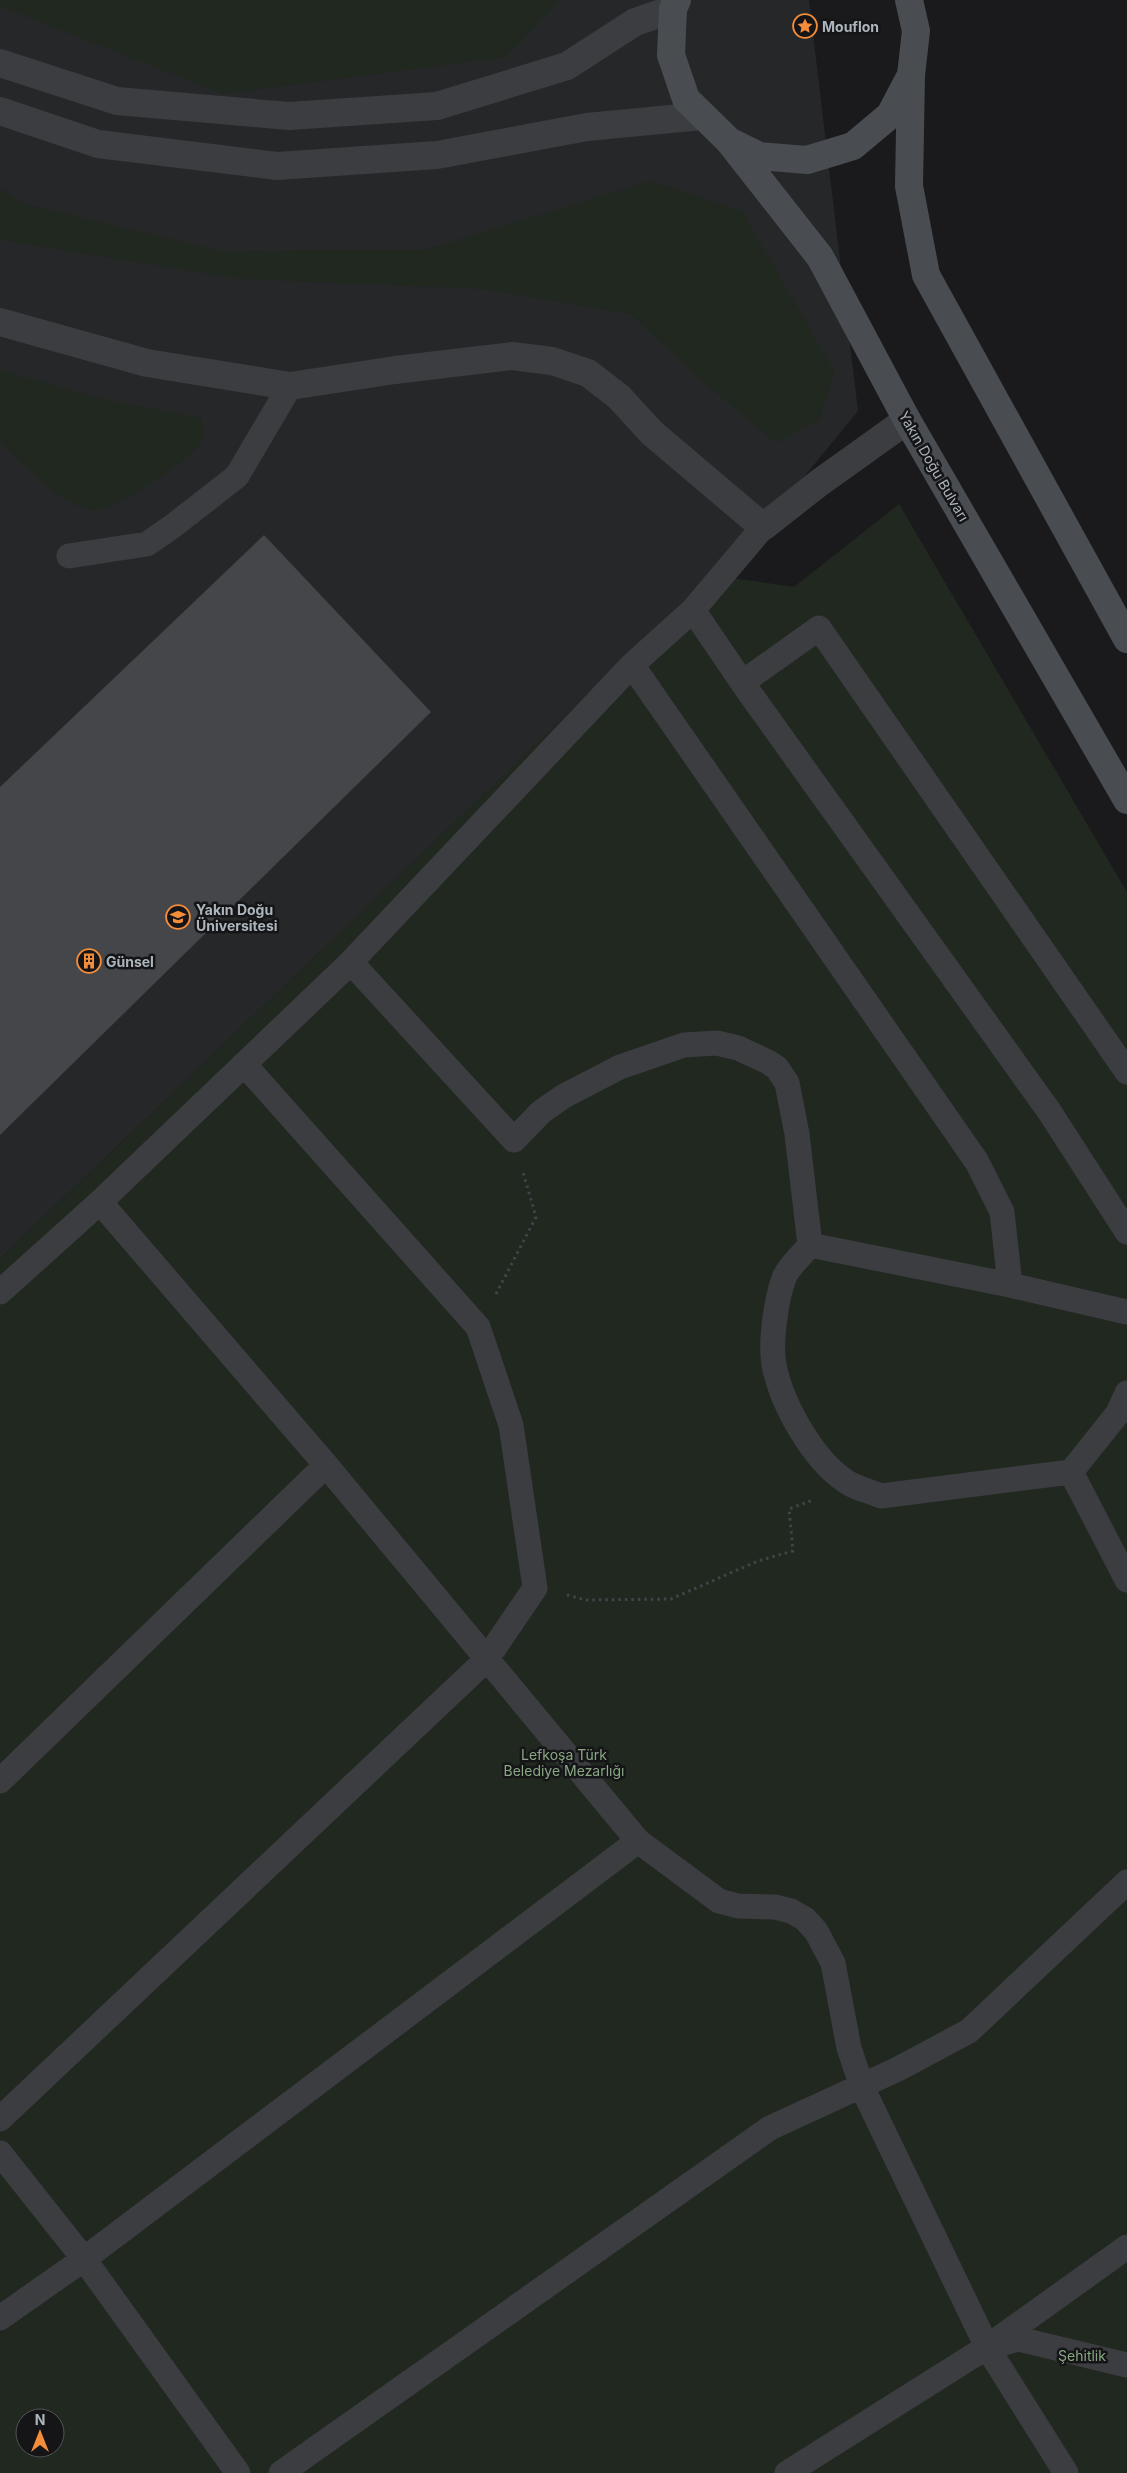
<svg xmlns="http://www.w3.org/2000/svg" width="1127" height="2473" font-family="Inter,sans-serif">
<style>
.built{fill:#262729}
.green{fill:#202820;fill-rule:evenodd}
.building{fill:#444649}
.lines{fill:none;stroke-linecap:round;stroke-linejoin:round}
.path{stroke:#414548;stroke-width:3;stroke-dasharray:2.5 4;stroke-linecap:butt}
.lane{stroke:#3b3d41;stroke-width:25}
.street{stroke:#3b3d41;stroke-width:28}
.secondary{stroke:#494d51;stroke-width:28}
.labels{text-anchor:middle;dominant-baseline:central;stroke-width:5;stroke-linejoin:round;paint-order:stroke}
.poi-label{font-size:14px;font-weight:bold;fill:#acb5bc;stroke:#151517;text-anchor:start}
.street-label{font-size:14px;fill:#acb5bc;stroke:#151517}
.park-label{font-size:14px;fill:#89a783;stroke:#151517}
</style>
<rect width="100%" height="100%" fill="#1a1a1c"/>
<path class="built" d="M0,0H809L858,411L763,527L0,1259Z"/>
<path class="green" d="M0,0H561L505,57L223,94L0,6Z
M651,181L742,211L835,372L819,420L776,443L700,379L631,314L482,289L241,279L7,241L0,238V188L25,204L221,251L425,250Z
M0,370L103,399L200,418C203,425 205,433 202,440C195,459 115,509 95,510C67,511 19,460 0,442Z
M899,504L1127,892V2473H0V1259L712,575L794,587ZM25,2418H55V2448H25Z"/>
<path class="building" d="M264,535L431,712L0,1135V787Z"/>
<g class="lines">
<path class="path" d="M496,1294L536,1217L523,1172
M567,1595L586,1600L671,1599L758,1561L793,1551L789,1509L813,1500"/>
<path class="lane" d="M69,556L147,544L173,526L237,476L290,386
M693,610L746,688L1049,1111L1127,1232
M632,665L977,1162L1002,1212L1010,1285
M743,682L819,628L1127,1072
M348,965L357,969L514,1140L541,1112L564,1096L620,1067L684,1045L717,1043L738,1048L768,1062L777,1068L787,1083L797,1134L810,1245L1010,1285L1127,1312
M100,1202L326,1465L638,1841L719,1901L738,1906L775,1907L791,1911L805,1919L816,1931L833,1963L849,2048L862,2087L987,2347L1066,2473
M810,1245C802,1255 788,1267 784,1278C776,1300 770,1343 774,1365C782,1405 815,1465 852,1485C861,1489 871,1492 881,1496L1071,1472
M0,1292L100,1202L348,965L632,665L693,610L763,527
M1127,1393L1118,1413L1071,1472L1127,1580
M0,1781L326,1465
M0,2119L486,1660L535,1588L511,1425L478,1327L244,1064
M0,2153L84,2259L238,2473
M0,2318L84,2259L638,1841
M993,2346L1018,2339L1127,2365
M281,2473L770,2128L898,2069L969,2031L1127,1882
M787,2473L987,2347L1127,2247"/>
<path class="street" d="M0,63L117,101L289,116L437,106L567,66L635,22L673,9
M0,111L98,144L277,166L437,155L587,127L702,116
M0,322L147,363L290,386L395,370L512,356L552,361L588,373L619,397L652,433L763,527L819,483L907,420"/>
<path class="secondary" d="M677,0L673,9L671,55L686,99L729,141L759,156L807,160L853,146L890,115L911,75L916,31L909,0
M911,75L909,186L926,275L1127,639
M729,141L820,257L907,420L1127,800"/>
</g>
<defs>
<g id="sight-ring" transform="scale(1.25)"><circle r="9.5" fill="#151517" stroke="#f48d3a" stroke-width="1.5"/><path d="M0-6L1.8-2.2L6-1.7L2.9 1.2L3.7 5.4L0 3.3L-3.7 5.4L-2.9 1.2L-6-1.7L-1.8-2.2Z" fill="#f48d3a"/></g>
<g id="university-ring" transform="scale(1.25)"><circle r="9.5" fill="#151517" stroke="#f48d3a" stroke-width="1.5"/><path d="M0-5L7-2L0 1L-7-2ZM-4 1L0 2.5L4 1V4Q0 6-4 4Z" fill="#f48d3a"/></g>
<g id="building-ring" transform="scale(1.25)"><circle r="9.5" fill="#151517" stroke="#f48d3a" stroke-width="1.5"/><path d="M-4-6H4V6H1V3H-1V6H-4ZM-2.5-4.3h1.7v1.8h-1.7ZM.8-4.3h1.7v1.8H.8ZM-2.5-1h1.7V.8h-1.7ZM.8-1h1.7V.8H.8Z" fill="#f48d3a"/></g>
</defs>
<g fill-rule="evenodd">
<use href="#sight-ring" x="805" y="26"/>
<use href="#university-ring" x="178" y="917"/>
<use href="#building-ring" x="89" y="961"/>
</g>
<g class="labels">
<g class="poi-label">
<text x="822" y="26">Mouflon</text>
<text x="196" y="909">Yakın Doğu<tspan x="196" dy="16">Üniversitesi</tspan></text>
<text x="106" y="961">Günsel</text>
</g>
<g class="street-label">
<text transform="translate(934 466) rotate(60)">Yakın Doğu Bulvarı</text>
</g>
<g class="park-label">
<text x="564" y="1754">Lefkoşa Türk<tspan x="564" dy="16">Belediye Mezarlığı</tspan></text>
<text x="1082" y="2355">Şehitlik</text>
</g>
</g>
<g transform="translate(40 2433)"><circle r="24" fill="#151517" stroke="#515559"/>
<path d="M0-4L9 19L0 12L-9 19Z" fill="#f48d3a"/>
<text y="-8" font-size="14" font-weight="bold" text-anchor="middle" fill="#acb5bc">N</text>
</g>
</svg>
